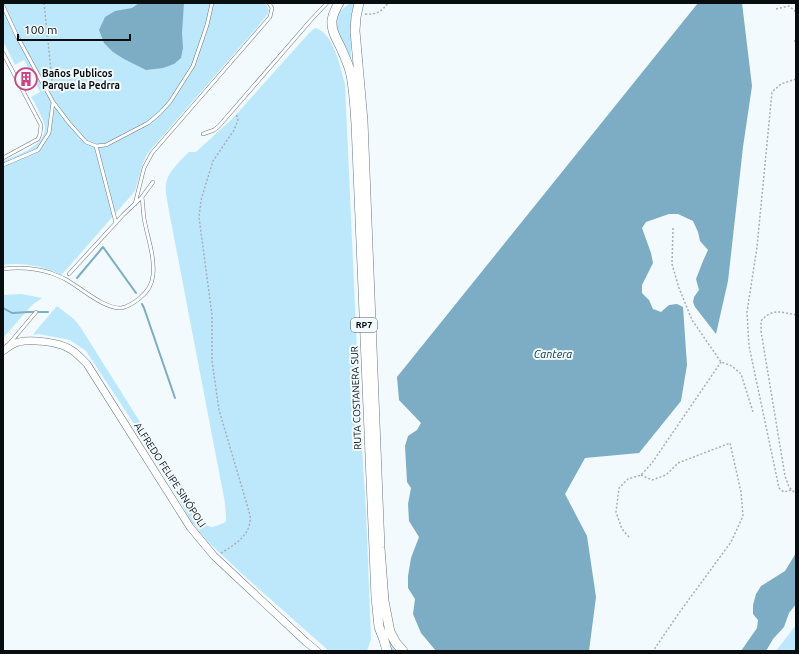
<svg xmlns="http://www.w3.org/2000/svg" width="799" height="654" font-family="Ubuntu,sans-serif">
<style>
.green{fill:#bde8fc}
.water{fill:#7cadc4}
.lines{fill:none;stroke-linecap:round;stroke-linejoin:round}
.stream{stroke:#7cadc4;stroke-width:2}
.service-casing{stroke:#697981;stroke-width:4}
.tertiary-casing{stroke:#697981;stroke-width:8}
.primary-casing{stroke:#697981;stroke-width:10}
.path{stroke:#a8afb2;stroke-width:1.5;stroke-dasharray:2 2;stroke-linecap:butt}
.service{stroke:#fff;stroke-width:3}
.tertiary{stroke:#fff;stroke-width:7}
.primary{stroke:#fff;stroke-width:9}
.labels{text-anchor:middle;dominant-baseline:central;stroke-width:4;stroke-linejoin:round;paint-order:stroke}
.shield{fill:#f2fafd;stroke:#4e5457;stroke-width:1}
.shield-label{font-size:9px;font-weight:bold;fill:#080d10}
.poi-label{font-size:10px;font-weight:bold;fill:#080d10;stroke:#f2fafd;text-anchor:start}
.street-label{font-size:10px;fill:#080d10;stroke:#f2fafd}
.water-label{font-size:11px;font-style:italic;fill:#063445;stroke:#f2fafd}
</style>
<rect width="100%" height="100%" fill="#f2fafd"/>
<path class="green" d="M3,3H265L267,6L269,11L267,15L259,25L147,154L142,166L135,191L66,270L61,275C44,266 22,262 3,265V161C17,155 44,147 45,128C45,123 42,118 40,114C37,108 35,102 31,97L40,92L24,60L15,65L3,41Z
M350,3L356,4L351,17V58L358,101L380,613C385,628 388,639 399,651H390L381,628L379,617L356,97L351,68L335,31L334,21L340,11Z
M315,28C334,32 340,68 345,84L360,418L366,511L371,639L367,651H329L249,580L208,542L191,521L152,451L86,351L70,340L39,334L34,335V333L57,306L74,319L81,328L196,511L208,526L213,527L226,522V516L225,503L168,206C167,198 164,188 167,180C169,171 182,159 189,152H196L233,118L310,32Z
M22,294L42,298L32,305L3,338V295Z
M796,625V651H776Z"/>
<path class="water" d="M139,3H184L182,33L183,48L181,58L174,64L163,68L146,70L124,59L113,52L104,43L99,30L105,17L115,11L132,8Z
M698,3H742L752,86L743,147L728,281L716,334L695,307L693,302L694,297L699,290L696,279L703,261L708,250L700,241L698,232L693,221L678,214H669L646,222L642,228L651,253L653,263L642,285V293L649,300L653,309L661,312L669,305L677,304L683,307L687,365L681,401L639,453L585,458L565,494L587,536L596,597L589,651H436L421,633L413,614L415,599L408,588V576L411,558L419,537L409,521L408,504L411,488L407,482L405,446L408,436L417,430L421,423L399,400L397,377Z
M796,553V604L789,613L784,627L773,639L766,651H741L757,628L758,620L753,614V605L756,594L761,586L785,571Z"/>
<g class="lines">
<path class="stream" d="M77,278L103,247L136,293
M142,304L144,308L175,398
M3,308L12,313L29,312H48"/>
<g class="service-casing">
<path id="service" d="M3,6L17,36L53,102L69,123L86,142L96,146L106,145L148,123L160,113L170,102L193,66L207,25L212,3
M3,53L41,125L40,134L38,139L3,158
M203,134L214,130L219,126L311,20L327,3
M96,146L116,223
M3,165L38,150L49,133L53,102
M135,204L144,168L152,153L270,17L272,8L269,3
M3,269C19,267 35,268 51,273C56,275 61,277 65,279C80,287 104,309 121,308C128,307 135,302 140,298C148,291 152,285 153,275C155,256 147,236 144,218C143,211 143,204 142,197
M69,274L123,215L142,197L153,182
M9,344L36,312"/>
</g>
<g class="tertiary-casing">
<path id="tertiary" d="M3,351C8,347 13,343 19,342C30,339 58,342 68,348C75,351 81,358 87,364L190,527L214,556L306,642L317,651"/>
</g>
<g class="primary-casing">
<path id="primary" d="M339,3C336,8 333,14 332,20C331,30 336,38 340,46C344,55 349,65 351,75C354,91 355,108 356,124L376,597L379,627L384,640L387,651
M359,3L356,17L355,31L363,121L380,548L384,601L390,632L396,643L403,651"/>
</g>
<path class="path" d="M44,3L53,90
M776,9L789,6L796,12
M365,14C376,15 381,12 388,3
M794,41H796
M673,228L672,264L679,288L692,320L721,362L732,366L741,374L753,412
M796,315C781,312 772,308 761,321V331L785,476L789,487L796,494
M641,475L652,480L666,475L678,463L730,443L741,492L743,516L731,542L679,613L653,651
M791,490L784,492L779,488L749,346L747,312L757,247L772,92L781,84L796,79
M629,537L622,529L616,512L619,488L628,479L641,475L652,463L721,362
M221,553C233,546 249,536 250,521C251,517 249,512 248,508L219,410L212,361V315L199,217L201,200L213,161L234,130L238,120L236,113"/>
<use href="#service" class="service"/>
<use href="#tertiary" class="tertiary"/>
<use href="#primary" class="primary"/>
</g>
<defs>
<g id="building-ring" transform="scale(1.15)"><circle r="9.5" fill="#f2fafd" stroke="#cc4583" stroke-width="1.5"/><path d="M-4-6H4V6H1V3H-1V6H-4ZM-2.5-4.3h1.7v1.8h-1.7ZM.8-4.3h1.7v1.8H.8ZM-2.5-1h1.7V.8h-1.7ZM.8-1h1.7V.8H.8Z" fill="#cc4583"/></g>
</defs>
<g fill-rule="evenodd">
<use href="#building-ring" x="26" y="79"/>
</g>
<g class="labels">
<rect class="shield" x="351" y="318" width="26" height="14" rx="3"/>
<g class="shield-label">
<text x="364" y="325">RP7</text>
</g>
<g class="poi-label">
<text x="42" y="73">Baños Publicos<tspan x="42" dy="12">Parque la Pedrra</tspan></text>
</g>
<g class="street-label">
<text transform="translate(356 398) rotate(-92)">RUTA COSTANERA SUR</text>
<text transform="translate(170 475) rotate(57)">ALFREDO FELIPE SINÓPOLI</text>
</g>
<g class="water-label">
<text x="553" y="354">Cantera</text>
</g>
</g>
<rect width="799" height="654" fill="none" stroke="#080d10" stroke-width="8"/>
<path d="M18 34v6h112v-6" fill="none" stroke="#080d10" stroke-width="2"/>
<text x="24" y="34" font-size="12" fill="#080d10" stroke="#f2fafd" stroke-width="3" paint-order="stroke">100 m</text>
</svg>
